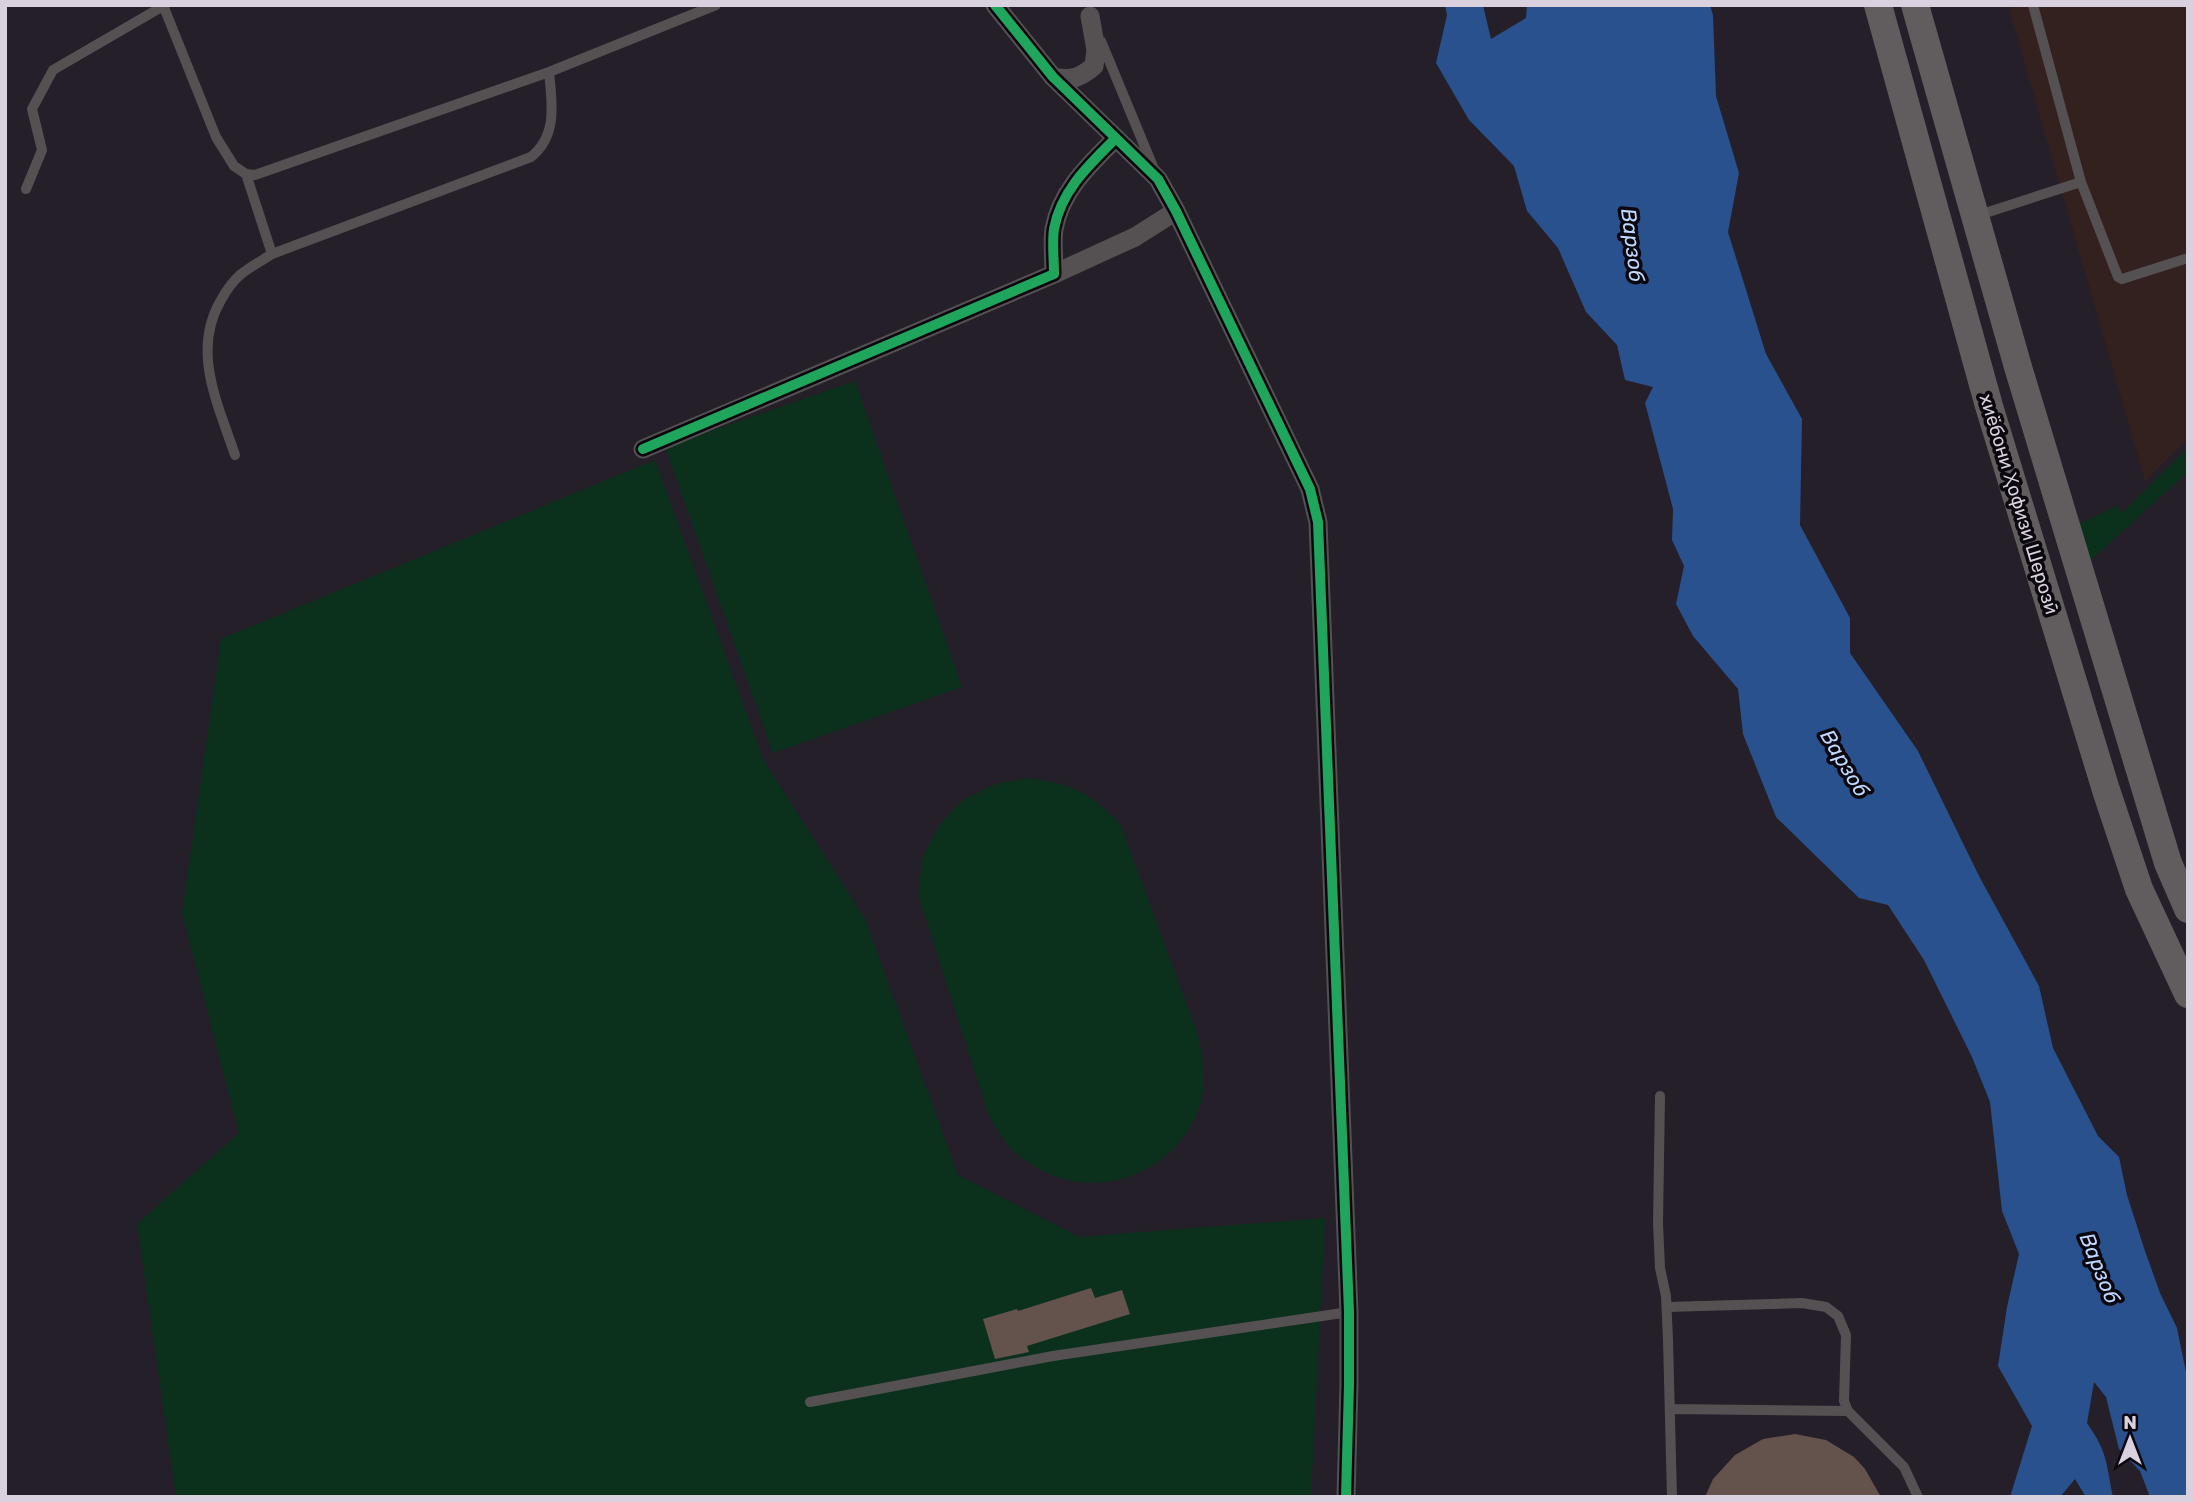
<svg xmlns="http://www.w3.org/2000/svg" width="2193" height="1502" font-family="Rubik,sans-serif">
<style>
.industrial{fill:#32211e}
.green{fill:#0b311d}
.water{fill:#29518e}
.building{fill:#64524d}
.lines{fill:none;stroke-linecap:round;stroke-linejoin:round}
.lane{stroke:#555152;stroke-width:10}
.street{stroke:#555152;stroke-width:19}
.secondary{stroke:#615c5e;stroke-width:28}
.cycleway-casing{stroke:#0b070f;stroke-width:15}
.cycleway{stroke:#20a55d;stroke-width:10}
.labels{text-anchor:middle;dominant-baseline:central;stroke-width:7;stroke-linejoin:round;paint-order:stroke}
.street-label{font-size:19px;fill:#d9d2de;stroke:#0b070f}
.water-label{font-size:21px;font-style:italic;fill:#bfd8ff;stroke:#0b070f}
</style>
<rect width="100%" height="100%" fill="#241f28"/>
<path class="industrial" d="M2008,5H2188V439L2145,481Z"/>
<path class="green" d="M855,381L962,687L773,753L665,447Z
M2188,448V472L2090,561L2079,524L2117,506L2122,513Z
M655,460L763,759L865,919L958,1175L1079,1237L1325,1218L1311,1497H176L137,1224L239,1133L182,913L221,639Z
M1029,778C1075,785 1087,791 1120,823L1199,1038C1203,1062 1207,1085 1199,1108C1174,1178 1086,1206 1027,1161C1021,1157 1014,1153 1010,1148C1002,1139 996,1126 989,1116L918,894L923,856L939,825L963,800L995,784Z"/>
<path class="water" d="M1445,5H1483L1491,39L1526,18L1527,5H1710L1713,15L1716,96L1739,173L1728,232L1766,354L1802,419L1800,525L1850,618V653L1918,751L1979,876L2039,986L2053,1048L2098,1136L2119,1157L2127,1195L2144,1248L2160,1293L2177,1328L2188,1382V1497H2150L2140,1471L2119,1449L2106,1397L2094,1382L2087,1423C2108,1453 2106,1463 2113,1497H2086L2075,1479L2060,1497H2010L2032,1426L1998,1366L2007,1307L2019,1254L2002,1211L1990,1102L1972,1057L1924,960L1888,905L1859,898L1776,817L1743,734L1738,689L1693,636L1676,604L1684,566L1672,540L1673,509L1645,403L1653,387L1625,380L1617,345L1586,312L1558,248L1527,211L1514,166L1469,120L1436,63L1447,15Z"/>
<path class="building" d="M1091,1288L1095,1298L1122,1290L1130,1314L1027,1346L1029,1352L995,1359L983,1319L1017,1309L1018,1311Z
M1795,1434L1826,1440L1854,1457L1865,1469L1881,1497H1705L1713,1479L1735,1455L1763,1439Z"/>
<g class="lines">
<path class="lane" d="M163,5L216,137L234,166L246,174L255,175L549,72L716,5
M1101,41L1154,169
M246,174L272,254
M2081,182L2118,277L2122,279L2188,258
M26,189L42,150L32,109L53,70L165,5
M1976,216L2081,182L2033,5
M235,455C218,404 191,351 221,300C226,291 232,282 240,275C250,267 261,261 272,254L531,157C558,135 552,103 549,72
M1660,1096L1658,1223L1660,1268L1666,1296L1668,1340L1672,1497
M1667,1307L1802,1303L1826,1307L1838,1316L1846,1335L1844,1401L1848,1411L1904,1467L1918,1497
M810,1402L1053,1356L1349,1312
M1670,1409L1848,1411"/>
<path class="street" d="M995,5L1053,77L1158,179L1176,211L1310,489L1318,522L1349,1312V1384L1346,1497
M1053,77C1071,81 1080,78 1094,66L1096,50L1090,16
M1054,274L1135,237L1176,211
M643,449L1054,274C1054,259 1052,243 1054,229C1061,190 1090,164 1116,138"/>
<path class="secondary" d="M1878,5L1989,406L2106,790L2139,889L2188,994
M1915,5L2018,367L2168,863L2188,909"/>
<g class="cycleway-casing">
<path id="cycleway" d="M995,5L1053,77L1158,179L1176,211L1310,489L1318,522L1349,1312V1384L1346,1497
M643,449L1054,274C1054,259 1052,243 1054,229C1061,190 1090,164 1116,138"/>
</g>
<use href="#cycleway" class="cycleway"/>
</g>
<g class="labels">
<g class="street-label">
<text transform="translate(2019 504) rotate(73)">хиёбони Ҳофизи Шерозӣ</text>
</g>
<g class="water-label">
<text transform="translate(1633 245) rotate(83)">Варзоб</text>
<text transform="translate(1845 763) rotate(59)">Варзоб</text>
<text transform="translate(2100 1268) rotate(68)">Варзоб</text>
</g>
</g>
<rect width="2193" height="1502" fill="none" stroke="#d9d2de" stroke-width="14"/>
<g transform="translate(2130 1439)" stroke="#0b070f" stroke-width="5" paint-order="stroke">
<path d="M0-5L12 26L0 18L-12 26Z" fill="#d9d2de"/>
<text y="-10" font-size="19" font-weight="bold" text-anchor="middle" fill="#d9d2de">N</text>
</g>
</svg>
